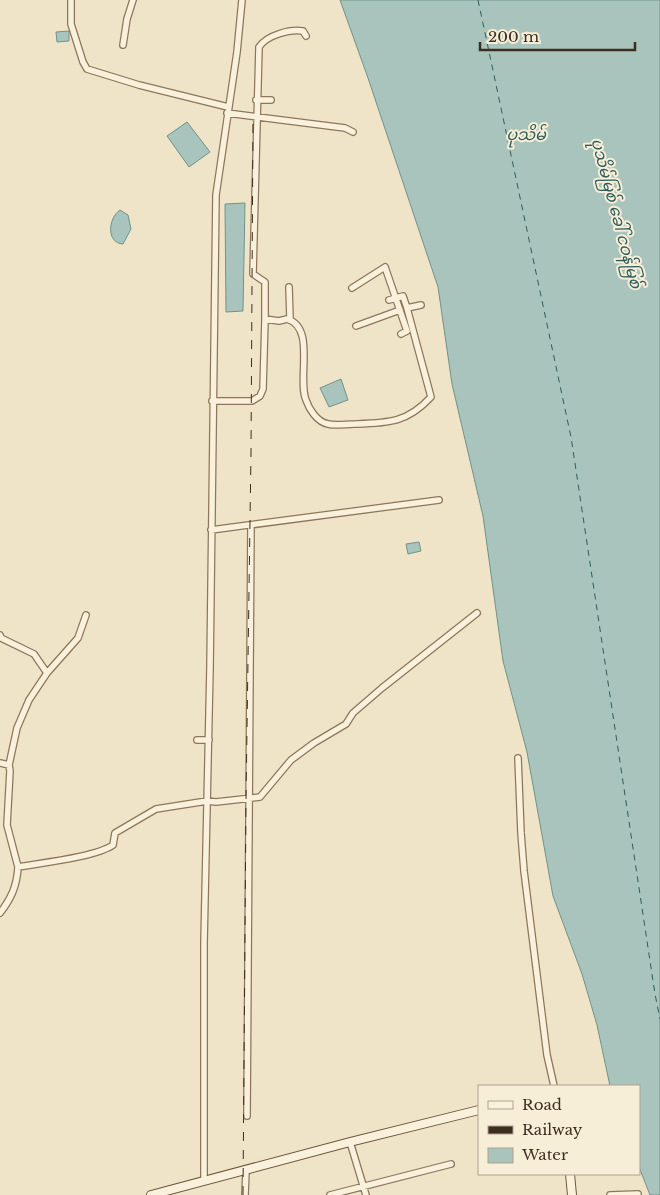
<svg xmlns="http://www.w3.org/2000/svg" width="660" height="1195" font-family="'Libre Baskerville','Noto Sans Myanmar',serif">
<style>
.water{fill:#a9c4bc;stroke:#6f938a}
.lines{fill:none;stroke-linecap:round;stroke-linejoin:round}
.ferry{stroke:#2f5d5a;stroke-width:1;stroke-dasharray:6 5;stroke-linecap:butt}
.street-casing{stroke:#8d765c;stroke-width:8}
.secondary-casing{stroke:#6f573f;stroke-width:10}
.street{stroke:#faf1dc;stroke-width:5.5}
.secondary{stroke:#faf1dc;stroke-width:8}
.rail{stroke:#3d2e20;stroke-width:1;stroke-dasharray:9 9;stroke-linecap:butt}
.labels{text-anchor:middle;dominant-baseline:central;stroke-width:4;stroke-linejoin:round;paint-order:stroke}
.water-label{font-size:16px;font-style:italic;fill:#2f5d5a;stroke:#f7eed8}
</style>
<rect width="100%" height="100%" fill="#f0e4c8"/>
<path class="water" d="M340,0H660V1195H650L639,1167V1086H610L597,1025L582,974L553,896L527,752L503,661L483,516L452,384L438,287L368,78Z
M69,31V41L57,42L56,32Z
M187,122L210,152L189,167L167,136Z
M245,203L243,311L226,312L225,204Z
M120,210L128,215L131,229L123,244C106,243 108,218 120,210Z
M341,379L348,400L329,407L320,388Z
M419,542L421,551L408,554L406,544Z"/>
<g class="lines">
<path class="ferry" d="M478,0L571,437L655,994L660,1019"/>
<g class="street-casing">
<path id="street" d="M71,0V24L83,62L87,69L139,85L228,107
M123,45L127,19L133,0
M256,100H271
M227,113L345,128L353,132
M289,287L290,319
M352,288L385,267L407,331L401,334
M407,308L421,305
M265,319V282L253,274L259,47C267,35 290,29 303,31L306,36
M356,326L400,310
M212,401H252L260,396L263,389L265,319L279,321L287,319C316,327 297,379 306,400C309,409 317,422 328,424C336,426 346,424 355,424C388,423 407,423 431,397L407,308L403,296L389,300
M211,530L439,500
M0,635L1,638L34,654L47,673
M197,740H209
M518,758L521,833L524,871L547,1055L554,1086
M0,763L9,765
M18,867C40,863 96,857 113,845L115,833L156,809L207,801L216,802L260,797L291,760L314,743L346,724L353,713L382,688L477,613
M0,913C11,899 17,886 18,867L7,825L10,771L9,765L17,728L29,700L47,673L78,638L86,615
M247,1116L251,525
M350,1142L366,1195
M204,1181V943L210,668L216,195L237,52L242,0
M245,1195L246,1171
M330,1195L451,1164
M610,1195L638,1194"/>
</g>
<g class="secondary-casing">
<path id="secondary" d="M570,1174L572,1195
M151,1195L350,1142L479,1110"/>
</g>
<use href="#street" class="street"/>
<use href="#secondary" class="secondary"/>
<path class="rail" d="M243,1195L246,799L251,452L253,120"/>
</g>
<g class="labels">
<g class="water-label">
<text x="526" y="134">ပုသိမ်</text>
<text transform="translate(617 213) rotate(75)">ပုသိမ်မြစ် ခေါ် ငဝန်မြစ်</text>
</g>
</g>
<rect x="478" y="1085" width="162" height="90" fill="#f7eed8" stroke="#ada18e"/>
<rect x="488" y="1101" width="25" height="8" fill="#faf1dc" stroke="#ada18e"/>
<text x="522" y="1110" font-size="15" fill="#3d2e20">Road</text>
<rect x="488" y="1126" width="25" height="8" fill="#3d2e20" stroke="#ada18e"/>
<text x="522" y="1135" font-size="15" fill="#3d2e20">Railway</text>
<rect x="488" y="1148" width="25" height="15" fill="#a9c4bc" stroke="#ada18e"/>
<text x="522" y="1160" font-size="15" fill="#3d2e20">Water</text>
<path d="M480 42v8h155v-8" fill="none" stroke="#3d2e20" stroke-width="2.5"/>
<text x="488" y="42" font-size="15" fill="#3d2e20" stroke="#f7eed8" stroke-width="4" paint-order="stroke">200 m</text>
</svg>
